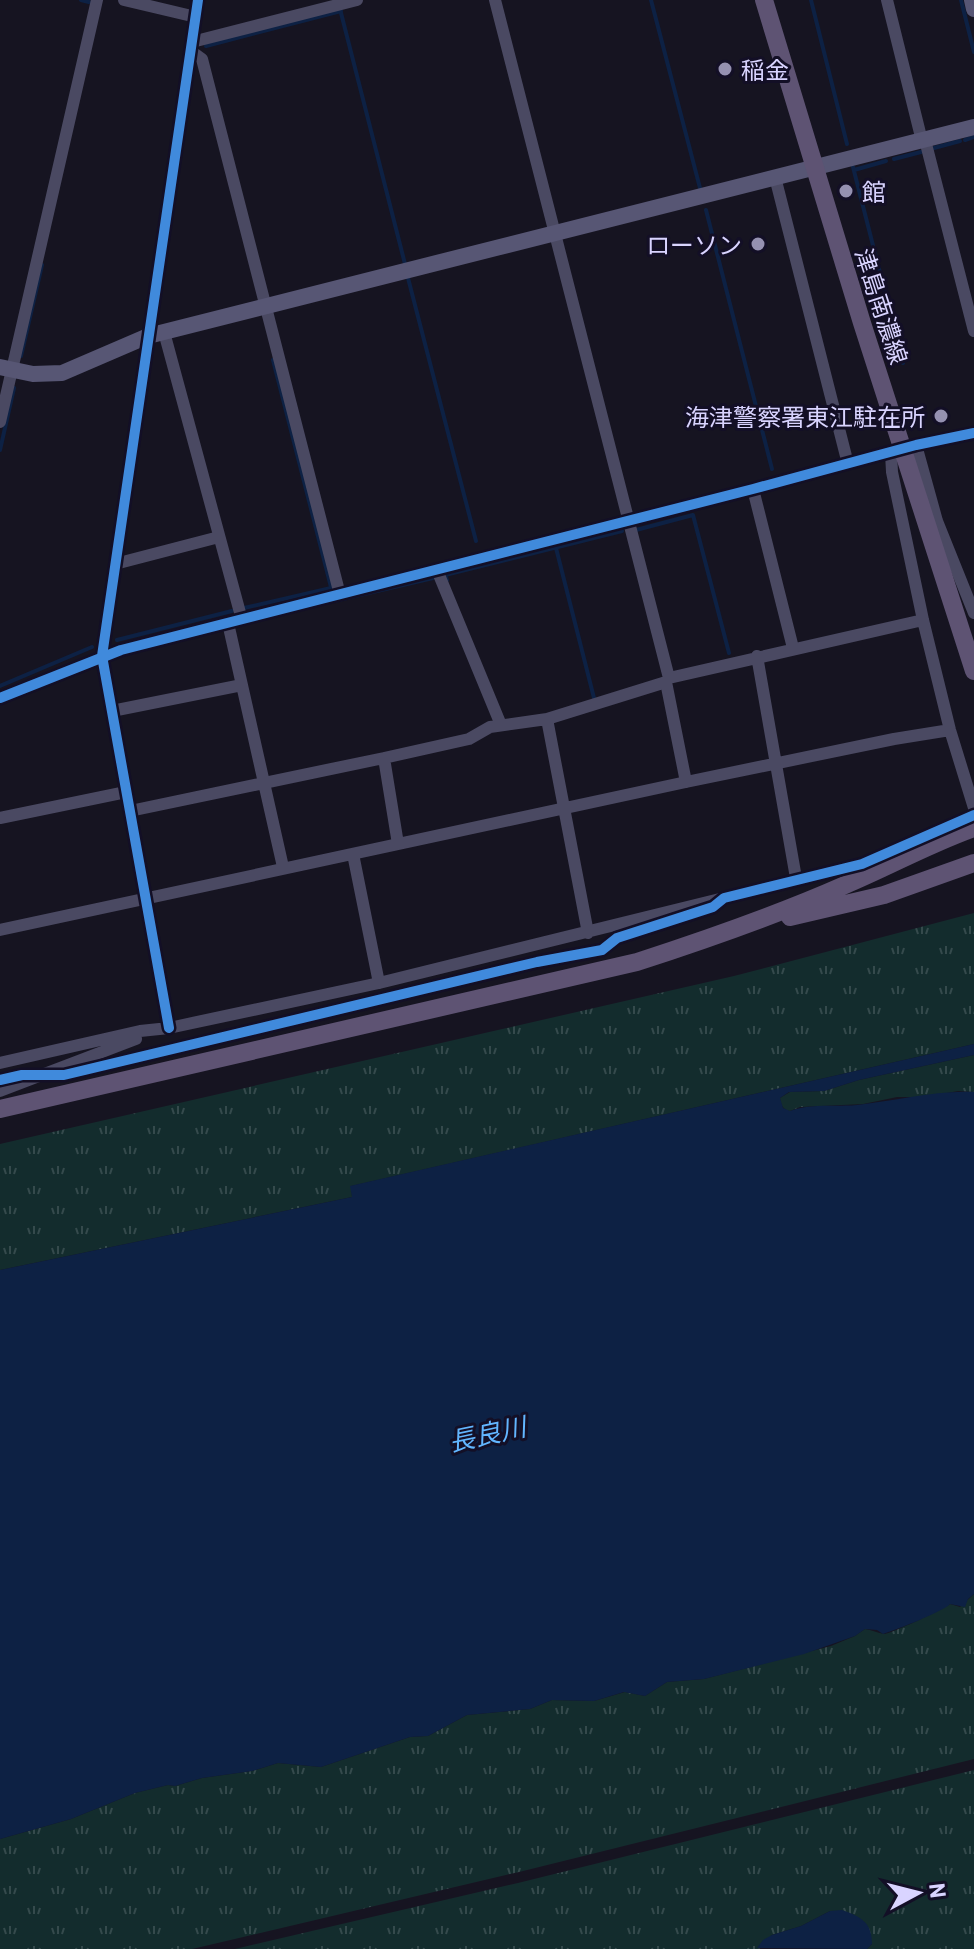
<svg xmlns="http://www.w3.org/2000/svg" width="974" height="1949" font-family="Barlow,'Noto Sans JP',sans-serif">
<style>
.grass{fill:url(#grass-tufts)}
.water{fill:#0d2144}
.lines{fill:none;stroke-linecap:round;stroke-linejoin:round}
.stream{stroke:#0d2144;stroke-width:4}
.street{stroke:#4a4962;stroke-width:12}
.secondary{stroke:#575674;stroke-width:16}
.primary{stroke:#5e5373;stroke-width:18}
.cycleway-casing{stroke:#130f26;stroke-width:15}
.cycleway{stroke:#408adc;stroke-width:10}
.poi-dot{fill:#9591b1;stroke:#130f26;stroke-width:3}
.labels{text-anchor:middle;dominant-baseline:central;stroke-width:6;stroke-linejoin:round;paint-order:stroke}
.poi-label{font-size:24px;fill:#d9d4ff;stroke:#130f26;text-anchor:start}
.street-label{font-size:24px;fill:#d9d4ff;stroke:#130f26}
.water-label{font-size:26px;font-style:italic;fill:#62b6ff;stroke:#130f26}
</style>
<defs>
<pattern id="grass-tufts" width="24" height="20" patternUnits="userSpaceOnUse" patternTransform="scale(2)"><rect width="24" height="20" fill="#132c2d"/><path d="M3 7l-1-3M5 7V3M7 7l1-3M15 17l-1-3M17 17v-4M19 17l1-3" fill="none" stroke="#354a4c"/></pattern>
</defs>
<rect width="100%" height="100%" fill="#161421"/>
<path class="grass" d="M974,913V1044L351,1186L352,1197L0,1270V1144L734,976Z
M974,1055V1092L958,1091L924,1097H897L863,1104L800,1107L790,1111C783,1110 781,1105 780,1098L790,1092L824,1091L859,1080Z
M974,1594V1759L519,1872L192,1949H0V1839L71,1819L135,1793L168,1785L175,1786L202,1778L252,1771L278,1763L321,1767L410,1737L428,1736L467,1715L530,1709L552,1700L594,1701L625,1692L645,1696L667,1682L704,1679L831,1646L855,1636L865,1629C871,1630 878,1633 884,1634C891,1634 943,1609 950,1604L960,1607Z
M974,1770V1949H867L872,1944L830,1911L801,1926L772,1935L759,1949H235L518,1883Z"/>
<path class="water" d="M974,1044V1055L859,1080L824,1091L789,1092L780,1098L783,1108L790,1111C811,1103 835,1107 857,1105C895,1101 937,1090 974,1092V1594L968,1599L965,1607L950,1604C944,1611 896,1630 883,1634L877,1630L865,1629L855,1636L804,1654L704,1679L667,1682L645,1696L624,1692L594,1701L552,1700L530,1709L467,1715L428,1736L410,1737L321,1767L278,1763L252,1771L202,1778L175,1786L168,1785L135,1793L71,1819L0,1839V1270L352,1197L350,1186Z
M842,1910C861,1917 872,1922 872,1944L867,1949L757,1948L763,1940L772,1935L801,1926L830,1911Z"/>
<g class="lines">
<path class="stream" d="M81,0L89,2
M651,0L700,188
M811,0L847,144
M961,0L974,52
M340,9L405,264
M206,46L341,11
M965,140L974,137
M934,148L960,141
M894,159L921,152
M853,167L903,363
M854,170L886,161
M706,210L772,469
M408,278L476,541
M21,356L42,265
M273,360L332,591
M0,450L14,388
M636,530L693,515L729,653
M556,548L594,698
M447,580L445,575L622,531
M334,601L433,578
M244,608L331,588
M117,640L232,611
M0,686L92,647"/>
<path class="street" d="M124,0L196,17
M495,0L669,678L666,682L686,782
M887,0L922,141
M192,42L357,0
M191,51L202,59L340,595
M925,140L974,331
M775,177L848,464
M164,332L242,620
M0,422L97,0
M916,445L937,521L974,613
M891,453L892,472L923,620L950,730L974,808
M753,489L793,648
M115,564L219,537
M437,570L501,725
M228,623L283,867
M757,656L796,878
M669,678L923,620
M0,698L121,650L753,489L916,445L974,433
M112,711L242,685
M547,719L588,933
M130,811L384,758
M0,818L126,792
M398,844L384,758L469,739L490,727L547,719L666,682
M353,854L379,983
M0,930L686,782L894,739L950,730
M169,1028L102,656L198,0
M0,1063L140,1031L169,1028L379,983L862,864L974,815
M0,1091L136,1039"/>
<path class="secondary" d="M972,0L974,9
M0,367L33,374L62,373L148,336L974,127"/>
<path class="primary" d="M764,0L862,323L974,671
M790,917L884,895L974,863
M0,1109L637,962C708,939 777,915 845,885C888,867 929,844 974,828"/>
<g class="cycleway-casing">
<path id="cycleway" d="M0,698L121,650L753,489L916,445L974,433
M169,1028L102,656L198,0
M0,1080L22,1075H64L537,962L602,950L617,938L713,907L724,898L862,864L974,815"/>
</g>
<use href="#cycleway" class="cycleway"/>
</g>
<g class="poi-dot">
<circle cx="725" cy="69" r="8"/>
<circle cx="846" cy="191" r="8"/>
<circle cx="758" cy="244" r="8"/>
<circle cx="941" cy="416" r="8"/>
</g>
<g class="labels">
<g class="poi-label">
<text x="741" y="69">稲金</text>
<text x="862" y="191">館</text>
<text x="742" y="244" text-anchor="end">ローソン</text>
<text x="925" y="416" text-anchor="end">海津警察署東江駐在所</text>
</g>
<g class="street-label">
<text transform="translate(882 306) rotate(72)">津島南濃線</text>
</g>
<g class="water-label">
<text transform="translate(487 1433) rotate(-12)">長良川</text>
</g>
</g>
<g transform="translate(918 1893) rotate(83)" stroke="#130f26" stroke-width="6" paint-order="stroke">
<path d="M0-6L14 30L0 20L-14 30Z" fill="#d9d4ff"/>
<text y="-12" font-size="22" font-weight="bold" text-anchor="middle" fill="#d9d4ff">N</text>
</g>
</svg>
